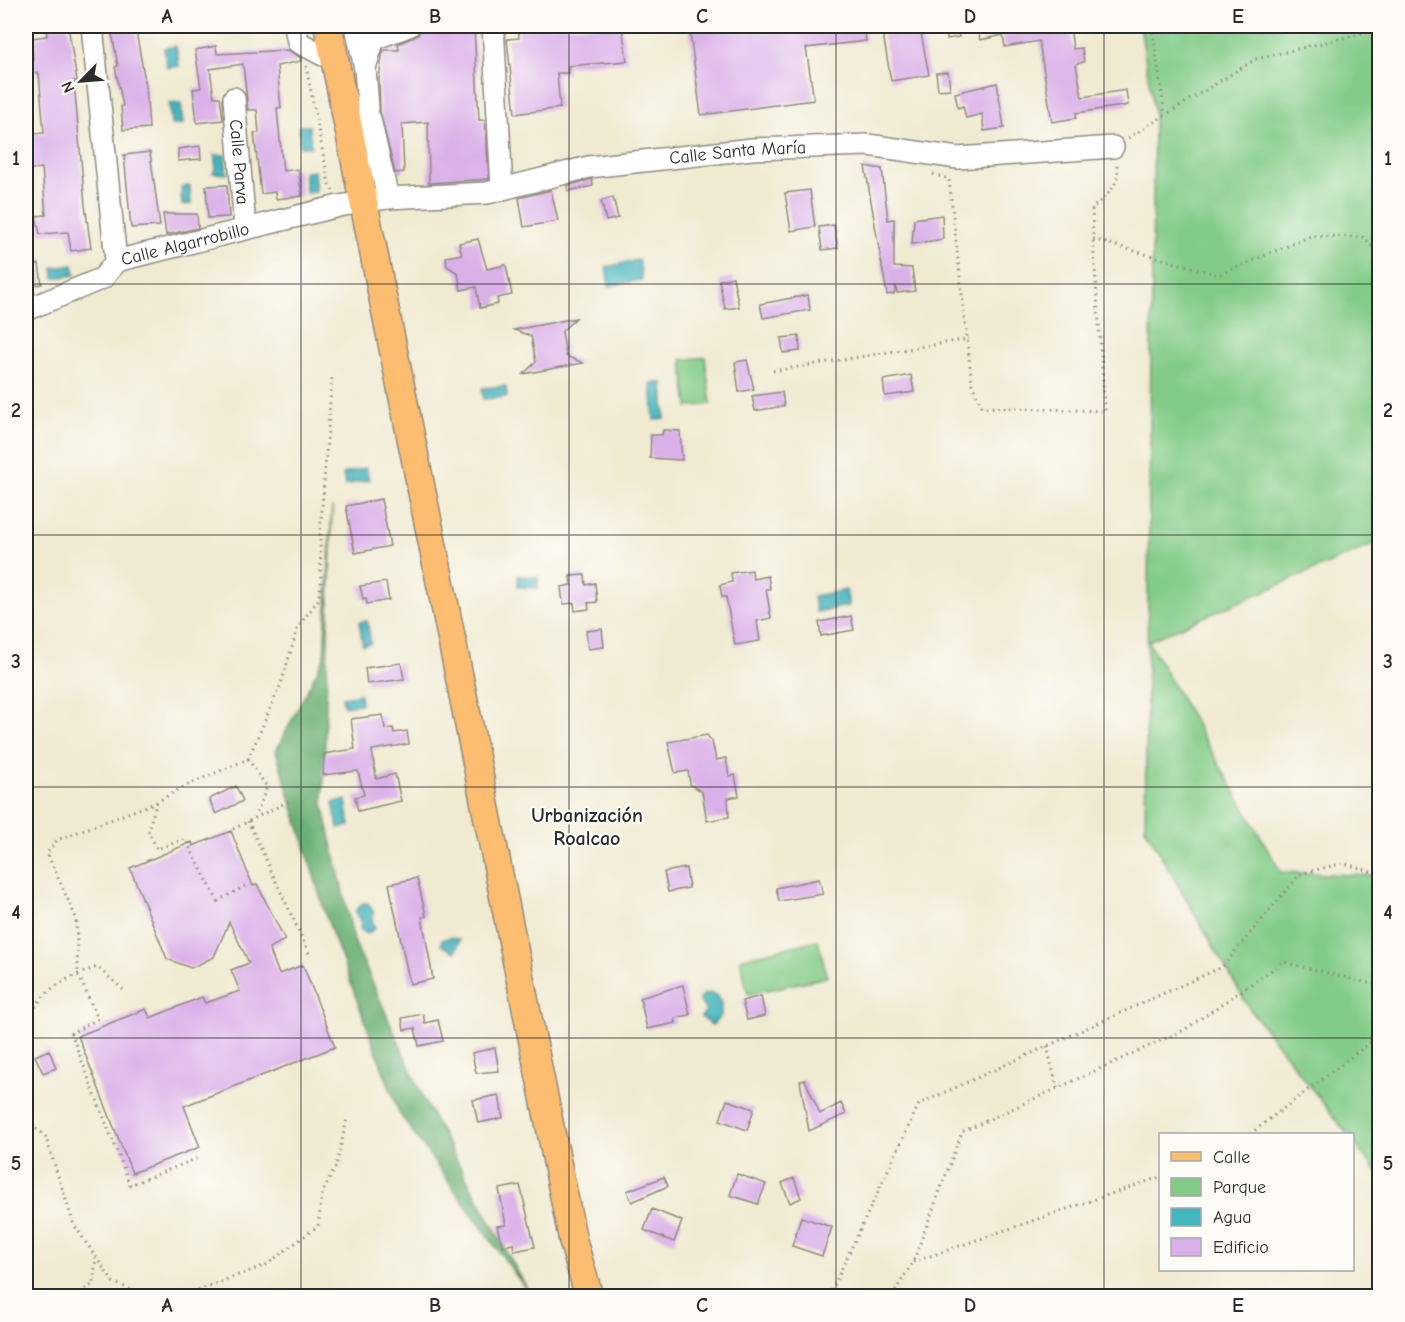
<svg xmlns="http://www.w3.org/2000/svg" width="1405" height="1322" font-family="'Comic Neue',sans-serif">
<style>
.green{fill:#83cc88;stroke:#577c5a;stroke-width:1.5}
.forest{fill:#6ab074;stroke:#4a6e50;stroke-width:1.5}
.water{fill:#44b4bd;stroke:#387074;stroke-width:1.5}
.building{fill:#dab0e9}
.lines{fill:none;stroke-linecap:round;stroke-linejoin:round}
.minor-casing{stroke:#8e8a7e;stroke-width:24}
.major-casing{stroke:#8e8a7e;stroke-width:30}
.path{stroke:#8e8a7e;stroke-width:3;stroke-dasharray:1.5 4.5;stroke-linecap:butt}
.minor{stroke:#fff;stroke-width:21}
.major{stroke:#fcbd6f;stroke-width:27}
.grid{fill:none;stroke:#2b2b2b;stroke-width:1.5;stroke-opacity:0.55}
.labels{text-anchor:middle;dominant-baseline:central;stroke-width:4.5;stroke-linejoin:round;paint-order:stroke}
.street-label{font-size:18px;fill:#2b2b2b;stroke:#fdfcf7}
.neighbourhood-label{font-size:20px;font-weight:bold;fill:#2b2b2b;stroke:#fdfcf7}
.neatline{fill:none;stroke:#2b2b2b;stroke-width:2}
.grid-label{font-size:20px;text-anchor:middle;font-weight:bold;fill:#2b2b2b}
</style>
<rect width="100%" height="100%" fill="#fdfcf7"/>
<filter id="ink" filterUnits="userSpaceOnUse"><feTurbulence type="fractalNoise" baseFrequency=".0167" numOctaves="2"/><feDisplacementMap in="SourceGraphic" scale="12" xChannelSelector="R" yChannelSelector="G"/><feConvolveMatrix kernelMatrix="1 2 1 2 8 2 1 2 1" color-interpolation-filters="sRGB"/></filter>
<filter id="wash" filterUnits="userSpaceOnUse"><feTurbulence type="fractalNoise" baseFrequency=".008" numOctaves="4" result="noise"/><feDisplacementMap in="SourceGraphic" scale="24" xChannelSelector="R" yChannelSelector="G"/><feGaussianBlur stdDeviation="1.35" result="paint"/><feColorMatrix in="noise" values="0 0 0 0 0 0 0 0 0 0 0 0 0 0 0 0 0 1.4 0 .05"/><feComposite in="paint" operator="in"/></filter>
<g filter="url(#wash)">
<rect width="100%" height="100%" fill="#f0ead1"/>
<path class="green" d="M1140,26H1379V542L1148,641L1281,872L1379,876V1176L1353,1141L1352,1134H1347L1249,1008L1145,828L1154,112Z
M705,357L711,404L688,407L682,360Z
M818,940L827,977L748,994L740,959Z"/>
<path class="forest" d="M332,507L323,804L354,941L426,1104L531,1296L399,1113L327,919L276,751L324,657Z"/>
<path class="water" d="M176,46L179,66L167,68L164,48Z
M181,103L183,124L171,125L169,104Z
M299,126H309L311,147H300Z
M214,155H225L227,174L213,173L216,168Z
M314,171L316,192L306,193L304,172Z
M190,186L191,204L182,205L181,187Z
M639,260L642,280L609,286L606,267Z
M73,265L75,275L54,278L53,268Z
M651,383H663L665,419L654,420Z
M506,386L507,397L483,399L482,388Z
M366,468L369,480L345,485L343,474Z
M518,576L538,577V588L518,587Z
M846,590L849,606L816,612L813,596Z
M367,621L371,643L363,645L359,622Z
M360,694L361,704L344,706L342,697Z
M346,800L350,826L338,828L333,802Z
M363,903H368L374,913L372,920L375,928L367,934L360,929L361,922L355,912Z
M450,937L460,940L455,952L441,945L442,940Z
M711,993L718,996L721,1003V1016L712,1025L701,1017L706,1011L699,1000L703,995Z"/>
<g id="blocks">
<path class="building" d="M46,26H68L77,81H74L85,205L91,248L71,251L68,232L40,234L36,216L46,215L42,168L26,170V134L44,133L39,73L26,74V61H33L31,38L47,36Z
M135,26L146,86L149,128L123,130L121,106H123L115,67L118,66L111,28Z
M421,26L422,29L474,27L479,120H485L489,179L429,183L428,122L402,124L404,172L395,173L380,112L379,80L382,56L384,50H399L398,44L418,35Z
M518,26H622L627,61L568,66V73H557L560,108L515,114L507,39L519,38Z
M689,26H864L866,41L806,48L814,100L701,115Z
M945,26H957L959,37L947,39Z
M983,26H1070L1073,49L1082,48L1084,62L1076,64L1082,97L1126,90L1128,105L1076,113V118L1052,122L1039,41L1005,47L1003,35L980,40L978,28Z
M920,28L929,75L891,81L883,34Z
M216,46L217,54L288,50L300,57L301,61L277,66L281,108H277L283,171L298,169L302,196L276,199L275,192L261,194L254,133H259L257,110H248L243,64L210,69L214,97H220L223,120L197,123L193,89L201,88L195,50Z
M948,72L950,89L938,90L936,73Z
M997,83L1004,128L984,131L982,114L966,118L963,106L958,108L955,93Z
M200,146L201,159L178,161V149Z
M150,152L160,226L131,228L124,155Z
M865,166L882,169L888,220L894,219V267L912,268L915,291L897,293L896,286L894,294L887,295Z
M592,179L593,186L568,191L567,186Z
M227,185L229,217L208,218L206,186Z
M551,190L558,221L524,227L519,198Z
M810,190L815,227L791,231L785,193Z
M613,197L618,218L606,221L601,201Z
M163,214H197L198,228L166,235Z
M942,215L943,239L912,244L914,219Z
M834,225L838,248L822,250L819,227Z
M478,239L487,269L506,265L512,295L497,298L498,304L480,308L476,287L461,290L458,273L447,266L446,257L462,254L459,243Z
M39,264L42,284L26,286V266Z
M733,277L739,307L725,309L719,280Z
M808,295L810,310L763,318L760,304Z
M576,318L562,331L566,356L583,363L523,374L536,362L531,336L514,330Z
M799,336L800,351L783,353L781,338Z
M747,360L754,389L739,392L735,362Z
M911,375L914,392L885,396L883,380Z
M782,392L784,406L755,411L752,396Z
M663,430L680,431L682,460L650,458L651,435H662Z
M381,499L390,546L355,553L346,506Z
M752,570L753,579L768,576L770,589H766L771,618L757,621L760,641L735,645L726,597H722L720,585L732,582L731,573Z
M585,575L586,585L595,583L597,602L588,603L589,609L575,611L574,603L563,604L561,587L571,585L570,576Z
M386,582L389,600L367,604L366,598L363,599L360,586Z
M851,616L854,630L821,636L819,622Z
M602,629L604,647L588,649L586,631Z
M401,663L404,679L367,684L365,668Z
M383,715L385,729L393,728L394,733L407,731L409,744L372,750L376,779L395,774L401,801L358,811L355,797L364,795L358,771L323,775L324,754L355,749L351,719Z
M707,735L712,741L716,760L726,758L729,776L735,775L739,796L728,798L729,817L707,821L702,792L690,784L688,771L675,773L668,742Z
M236,786L243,801L216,814L209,799Z
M231,831L253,886L257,884L285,940L269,948L279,974L303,965L335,1047L184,1106L200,1147L132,1173L78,1036L146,1009L150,1018L202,997L205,1003L240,991L231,970L249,963L229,922L214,957L191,968L167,959L130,868L192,842L193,846Z
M686,868L689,888L668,892L664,872Z
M417,878L426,916L422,917L433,979L410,984L389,884Z
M819,879L823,894L779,901L776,888Z
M683,985L690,1015L675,1018L676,1023L647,1029L640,998Z
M761,996L765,1016L747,1020L742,1001Z
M423,1014L425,1023L438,1020L443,1041L419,1046L415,1028L404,1030L402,1018Z
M495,1048L499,1071L476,1073L472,1053Z
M49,1050L56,1068L43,1073L35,1056Z
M805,1080L820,1114L841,1103L846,1114L809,1131L800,1081Z
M499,1095L503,1118L478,1123L473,1100Z
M727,1100L754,1109L747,1130L720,1120Z
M737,1174L766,1184L758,1204L730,1195Z
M664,1177L668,1186L632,1202L627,1191Z
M794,1178L801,1198L790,1203L782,1183Z
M520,1185L535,1247L514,1251L513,1244L503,1246L500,1238L497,1226L506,1225L499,1189Z
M652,1209L682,1221L674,1242L644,1230Z
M801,1217L832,1227L822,1256L792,1246Z"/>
</g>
</g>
<g filter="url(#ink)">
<use href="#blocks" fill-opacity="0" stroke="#8e8a7e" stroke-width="1.5"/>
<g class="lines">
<g class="minor-casing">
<g id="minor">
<path d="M92,26L116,261"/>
<path d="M295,26L298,42L323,55"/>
<path d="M356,26L365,69L368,107L360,162"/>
<path d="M493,26L502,189"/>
<path d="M365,68L374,39L409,26"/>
<path id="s1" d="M234,98L245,227"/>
<path d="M370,119L388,198"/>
<path id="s2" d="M26,310L103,278L116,261L339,206L388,198L487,193L589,167L752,149L868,145L958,158L1113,147"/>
</g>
</g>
<g class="major-casing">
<path id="major" d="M328,26L573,1241L589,1296"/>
</g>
<path class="path" d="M1152,26L1165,115
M306,66L329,184L333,191
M1128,138L1256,59L1380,29
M1117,165C1121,186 1106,196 1092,208L1093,239L1218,275L1311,236L1363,237L1380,255
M933,174L949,179L972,384L982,407L1105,411L1093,239
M773,371L969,339
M26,602L29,617L26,621
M248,759L267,787L255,817
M157,802L57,840L47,853L76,918L78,974L98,1019L71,1033L130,1185L201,1157
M248,821L310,955
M233,829L289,801
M245,886L218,901L185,839L157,849L148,830L157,802L185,786L248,759L281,684L298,627L318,600L321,584L320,534L332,376
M26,1029C37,991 61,980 97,967L125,991
M1047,1046L1057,1088
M26,1122L45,1135L74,1225L113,1282L146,1296
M1250,1134L1380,1035
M913,1262L1160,1177
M75,1296L93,1284L96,1258
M181,1296L266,1265L318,1226L322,1194L336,1166L347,1119
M829,1296L919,1104L1222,967L1300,874L1344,863L1380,875
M892,1296L913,1262L962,1132L1184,1030L1283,962L1380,986"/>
<use href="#minor" class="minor"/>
<use href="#major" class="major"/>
</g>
</g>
<path class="grid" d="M301,26V1296M569,26V1296M836,26V1296M1104,26V1296M26,284H1380M26,535H1380M26,787H1380M26,1038H1380"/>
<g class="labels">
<g class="street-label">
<text stroke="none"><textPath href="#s2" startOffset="738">Calle Santa María</textPath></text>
<text stroke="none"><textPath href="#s1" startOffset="64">Calle Parva</textPath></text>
<text stroke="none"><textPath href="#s2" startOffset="176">Calle Algarrobillo</textPath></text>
</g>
<g class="neighbourhood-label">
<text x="587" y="815">Urbanización<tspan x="587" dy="23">Roalcao</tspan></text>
</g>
</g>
<rect width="1405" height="1322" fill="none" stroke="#fdfcf7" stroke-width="66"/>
<rect x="1159" y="1133" width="195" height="138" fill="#fdfcf7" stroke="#a9a8a5" stroke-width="1.5"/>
<rect x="1171" y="1152" width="30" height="9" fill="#fcbd6f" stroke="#a9a8a5" stroke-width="1.5"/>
<text x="1213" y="1163" font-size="18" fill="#2b2b2b">Calle</text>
<rect x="1171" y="1178" width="30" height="18" fill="#83cc88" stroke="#a9a8a5" stroke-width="1.5"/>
<text x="1213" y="1193" font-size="18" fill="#2b2b2b">Parque</text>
<rect x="1171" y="1208" width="30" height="18" fill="#44b4bd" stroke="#a9a8a5" stroke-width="1.5"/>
<text x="1213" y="1223" font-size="18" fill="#2b2b2b">Agua</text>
<rect x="1171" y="1238" width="30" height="18" fill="#dab0e9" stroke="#a9a8a5" stroke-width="1.5"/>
<text x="1213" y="1253" font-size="18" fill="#2b2b2b">Edificio</text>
<g transform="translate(81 81) rotate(245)" stroke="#fdfcf7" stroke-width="4.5" paint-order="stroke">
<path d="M0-4.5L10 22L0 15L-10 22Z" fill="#2b2b2b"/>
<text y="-9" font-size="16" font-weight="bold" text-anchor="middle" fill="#2b2b2b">N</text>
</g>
<rect x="33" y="33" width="1339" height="1256" class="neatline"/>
<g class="grid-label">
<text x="167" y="23">A</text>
<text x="435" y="23">B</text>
<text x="702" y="23">C</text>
<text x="970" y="23">D</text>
<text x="1238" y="23">E</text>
<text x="16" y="165">1</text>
<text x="1388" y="165">1</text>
<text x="16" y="417">2</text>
<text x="1388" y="417">2</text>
<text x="16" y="668">3</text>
<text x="1388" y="668">3</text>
<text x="16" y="919">4</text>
<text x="1388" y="919">4</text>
<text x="16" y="1170">5</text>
<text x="1388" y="1170">5</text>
<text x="167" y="1312">A</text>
<text x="435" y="1312">B</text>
<text x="702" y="1312">C</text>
<text x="970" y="1312">D</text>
<text x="1238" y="1312">E</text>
</g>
</svg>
